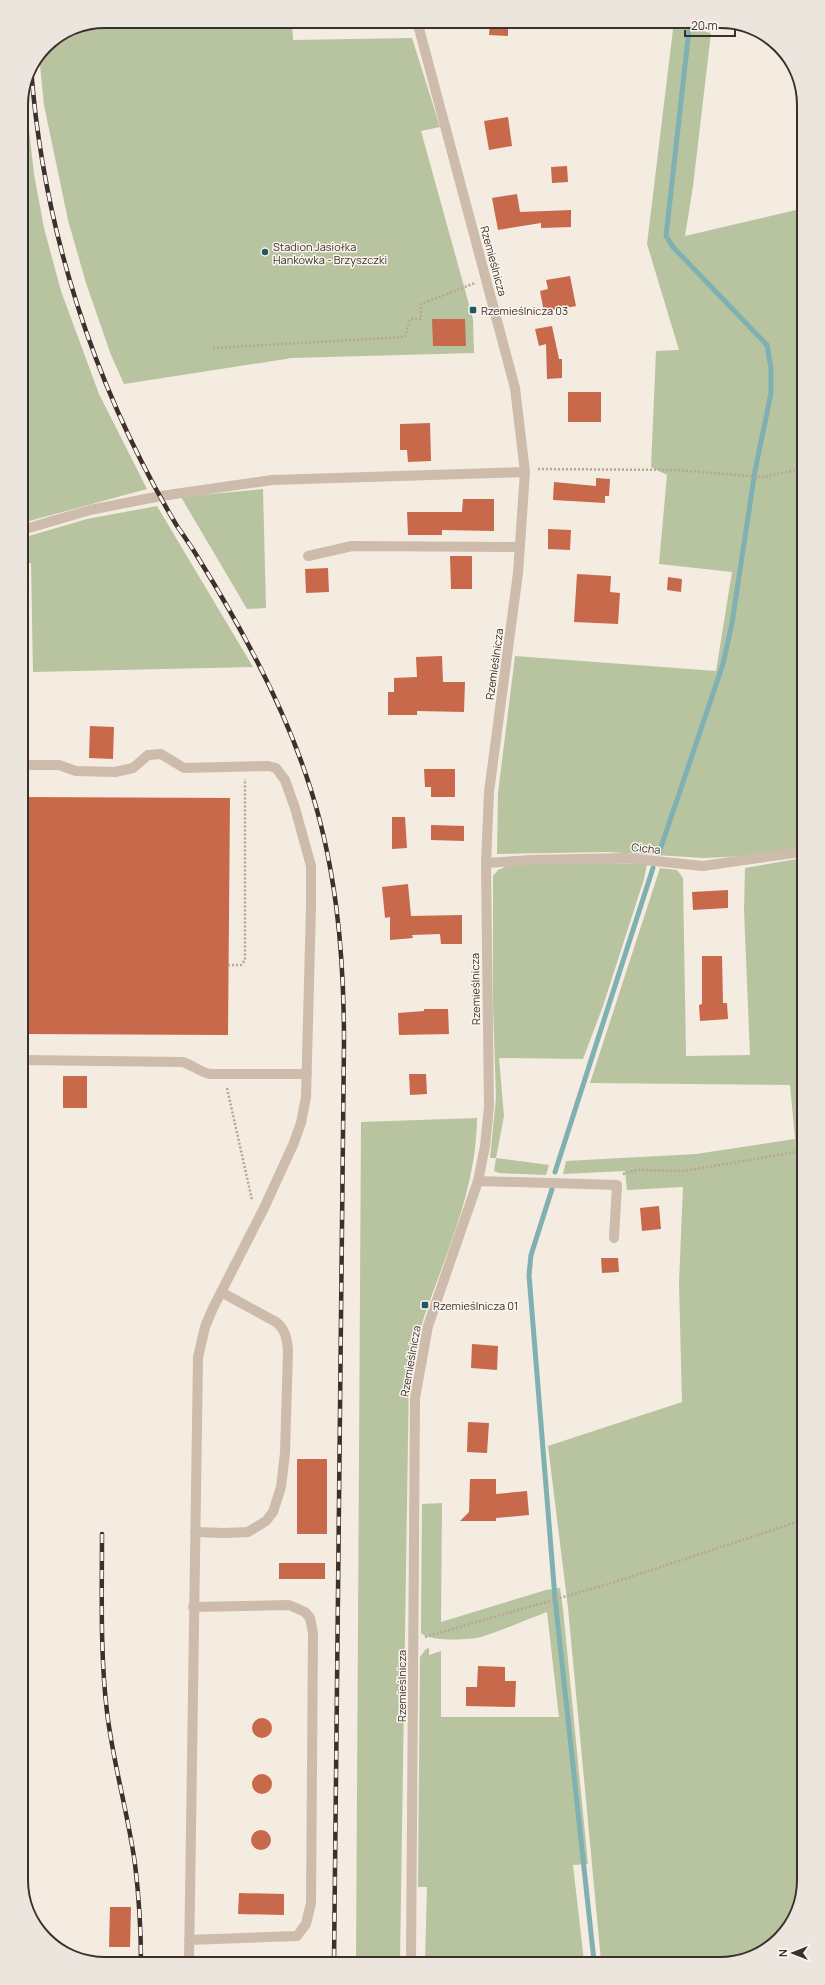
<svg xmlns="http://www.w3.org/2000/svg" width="825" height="1985" font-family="Manrope,sans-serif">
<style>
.green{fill:#b8c4a0}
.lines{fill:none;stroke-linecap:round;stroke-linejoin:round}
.stream{stroke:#7fb0b2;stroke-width:5}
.building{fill:#c8694b}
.path{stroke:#b9a596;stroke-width:2.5;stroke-dasharray:2 2;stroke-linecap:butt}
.minor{stroke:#cdbbac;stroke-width:10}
.rail-casing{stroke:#3b302b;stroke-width:4.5}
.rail{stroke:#fbf5ee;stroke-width:3;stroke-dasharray:9;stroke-linecap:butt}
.poi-dot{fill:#1f5a5e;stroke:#fbf5ee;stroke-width:1.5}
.labels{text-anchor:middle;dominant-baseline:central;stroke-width:3;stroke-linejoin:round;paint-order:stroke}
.poi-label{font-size:11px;fill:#3b302b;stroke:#fbf5ee;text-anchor:start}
.street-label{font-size:11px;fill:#3b302b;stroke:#fbf5ee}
.rim{fill:none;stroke:#3b302b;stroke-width:2}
</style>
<rect width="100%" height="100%" fill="#f4ebe1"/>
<path class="green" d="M105,21H292L293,40L412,38L440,127L421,131L473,319L474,353L292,358L124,384L111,355L86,283L68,220L44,105L39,55L46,45L73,27Z
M674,21H699L698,30L711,33L693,186L685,236L800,209L801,849L744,856L704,858L607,852L497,854L498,793L515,656L716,671L732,572L659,564L667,475L651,467L656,351L679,350L647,244Z
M21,103H26L34,174L44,228L61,291L99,394L147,489L22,523Z
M263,489L266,608L247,609L181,497Z
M157,506L253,667L33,672L31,563L22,564V538L87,519Z
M802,858L804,1880L787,1931L747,1960L601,1961L568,1608L548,1446L682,1402L679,1283L683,1187L627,1190L625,1171L563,1174L566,1161L696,1154L795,1139L790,1085L590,1083L660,868L677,870L683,878L686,1056L750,1055L744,910L745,868Z
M612,863L647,864L644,879L603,1006L583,1059L499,1058L504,1116L496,1158L549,1165L546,1175L499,1173L494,1171L496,1158H490L496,1098L493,1004V876L498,870L512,864Z
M477,1118C476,1190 447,1251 424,1317C418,1335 414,1355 409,1373L400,1962H356L361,1122Z
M442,1503L441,1622L546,1590L560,1588L563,1609L588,1864L573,1865L584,1961L425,1962L427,1887H418L420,1657L426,1649L429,1648V1655L441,1651V1717H559L547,1612C525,1620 504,1630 481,1637C469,1640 430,1642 421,1633L422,1504Z"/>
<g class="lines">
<path class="stream" d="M659,853L723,664L732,623L755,471L771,393V368L767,345L673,247L666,236L690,21
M555,1172L653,868
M552,1189L531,1255L529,1275L555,1598L594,1961"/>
</g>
<path class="building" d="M490,21H508V36L489,35Z
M508,117L512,146L489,150L484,121Z
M567,166L568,182L552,183L551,167Z
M517,194L520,212L571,210V227L541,228V223L498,230L492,198Z
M570,276L576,306L544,312L540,291L548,289L546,280Z
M432,319H465L466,346H433Z
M552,326L559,359H562V378L547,379L546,344L539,346L535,329Z
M568,392H601V422H568Z
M430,423L431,461L408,462L407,450H400V424Z
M596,478L610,479L609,496H605V503L553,500L554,482L596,486Z
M463,499H494V531L442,530V535H408L407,512H462Z
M548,529L571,530L570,550L548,549Z
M450,556H472V589H451Z
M328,568L329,592L306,593L305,569Z
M577,574L611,576L610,592L620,593L618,624L574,622Z
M668,577L682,579L681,592L667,590Z
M442,656L443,682H465L464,712L417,711V715H388V692H394V678L417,677L416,657Z
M90,726L114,727L113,759L89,758Z
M424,769H455V797H431V787H425Z
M23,797L230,798L228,1035L23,1034Z
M392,817H405L407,848L392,849Z
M431,825L464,826V841L431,840Z
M408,884L411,916L462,915V944H441L440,934L412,935L413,938L390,940V917L385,918L382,887Z
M728,890V908L693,910L692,892Z
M702,956H722L723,1003H727L728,1019L700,1021L699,1005L702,1004Z
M424,1009H448L449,1034L399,1035L398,1013L424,1011Z
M409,1074H426L427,1094L410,1095Z
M63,1076H87V1108H63Z
M659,1206L661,1229L642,1231L640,1208Z
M601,1258H618L619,1272L602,1273Z
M472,1344L498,1346L497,1370L471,1368Z
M468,1422L489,1423L487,1453L467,1452Z
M297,1459H327V1534H297Z
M470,1479H496V1494L527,1491L529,1515L496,1518V1521H460L469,1512Z
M279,1563H325V1579H279Z
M478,1666L505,1667V1681H516L515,1707L466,1706V1687H477Z
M252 1728a10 10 0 1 1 20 0a10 10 0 1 1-20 0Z
M252 1784a10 10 0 1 1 20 0a10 10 0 1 1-20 0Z
M251 1840a10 10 0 1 1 20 0a10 10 0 1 1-20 0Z
M239,1893L284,1894V1915L238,1914Z
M110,1907H131L130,1947H109Z"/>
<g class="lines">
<path class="path" d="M213,348L405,337L410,319H421V304L475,283
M538,469L676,470L763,477L801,469
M228,965H241L245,960V779
M227,1088L252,1200
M623,1174L637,1170L684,1171L802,1151
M425,1637L615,1582L803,1520"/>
<path class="minor" d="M22,530L90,510L161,496L272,480L525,472
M308,556L352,546L520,547
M23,765H59L76,771L115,772L133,768L148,755L161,754L184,768L268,766L276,768L285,780L295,808L311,866V906L306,1097L301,1123L293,1145L264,1208L213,1308L205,1327L198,1357L189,1963
M486,863L531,860L625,858L703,866L801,852
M23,1060L182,1062C192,1064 199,1072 210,1074H307
M478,1181L617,1185L614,1238
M195,1532L224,1533L248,1532L266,1521L273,1512L281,1487L285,1453L288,1350C287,1338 285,1329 276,1322L221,1292
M189,1940L297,1936L306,1924L311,1903L313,1633L310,1618L305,1612L289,1605L193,1607
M411,1962L415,1398L428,1326L478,1181L485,1146L489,1107L486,863L489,792L518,573L525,472L515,388L417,21"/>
<g class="rail-casing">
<path id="rail" d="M31,68C43,229 94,387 177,526C184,536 191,546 197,556C240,625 280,698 306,775C336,861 344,952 344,1042L334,1962
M102,1534C102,1593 100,1653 107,1712C113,1763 128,1813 135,1864C139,1897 141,1930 141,1964"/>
</g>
<use href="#rail" class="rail"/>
</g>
<g class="poi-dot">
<circle cx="265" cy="252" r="4"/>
<rect x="469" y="306" width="8" height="8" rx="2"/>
<rect x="421" y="1301" width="8" height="8" rx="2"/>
</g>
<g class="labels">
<g class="poi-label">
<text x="273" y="246">Stadion Jasiołka<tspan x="273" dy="13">Hankówka - Brzyszczki</tspan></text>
<text x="481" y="310">Rzemieślnicza 03</text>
<text x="433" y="1305">Rzemieślnicza 01</text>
</g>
<g class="street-label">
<text transform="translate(494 261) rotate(75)">Rzemieślnicza</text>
<text transform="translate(494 664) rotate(-82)">Rzemieślnicza</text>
<text transform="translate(646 848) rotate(6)">Cicha</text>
<text transform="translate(475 989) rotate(-91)">Rzemieślnicza</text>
<text transform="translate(410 1361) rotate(-80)">Rzemieślnicza</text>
<text transform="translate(401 1686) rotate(-90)">Rzemieślnicza</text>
</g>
</g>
<path d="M0 0H825V1985H0ZM105 28H720A77 77 0 0 1 797 105V1880A77 77 0 0 1 720 1957H105A77 77 0 0 1 28 1880V105A77 77 0 0 1 105 28Z" fill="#ece5de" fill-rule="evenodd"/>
<path class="rim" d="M105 28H720A77 77 0 0 1 797 105V1880A77 77 0 0 1 720 1957H105A77 77 0 0 1 28 1880V105A77 77 0 0 1 105 28Z"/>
<g transform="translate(793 1953) rotate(270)" stroke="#fbf5ee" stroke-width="3" paint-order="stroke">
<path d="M0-3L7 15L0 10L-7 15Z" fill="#3b302b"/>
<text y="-6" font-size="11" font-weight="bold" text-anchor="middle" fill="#3b302b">N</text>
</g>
<path d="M685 30v6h50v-6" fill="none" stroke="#3b302b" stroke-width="2"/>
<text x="691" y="30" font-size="12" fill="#3b302b" stroke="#fbf5ee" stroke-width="3" paint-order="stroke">20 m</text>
</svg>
